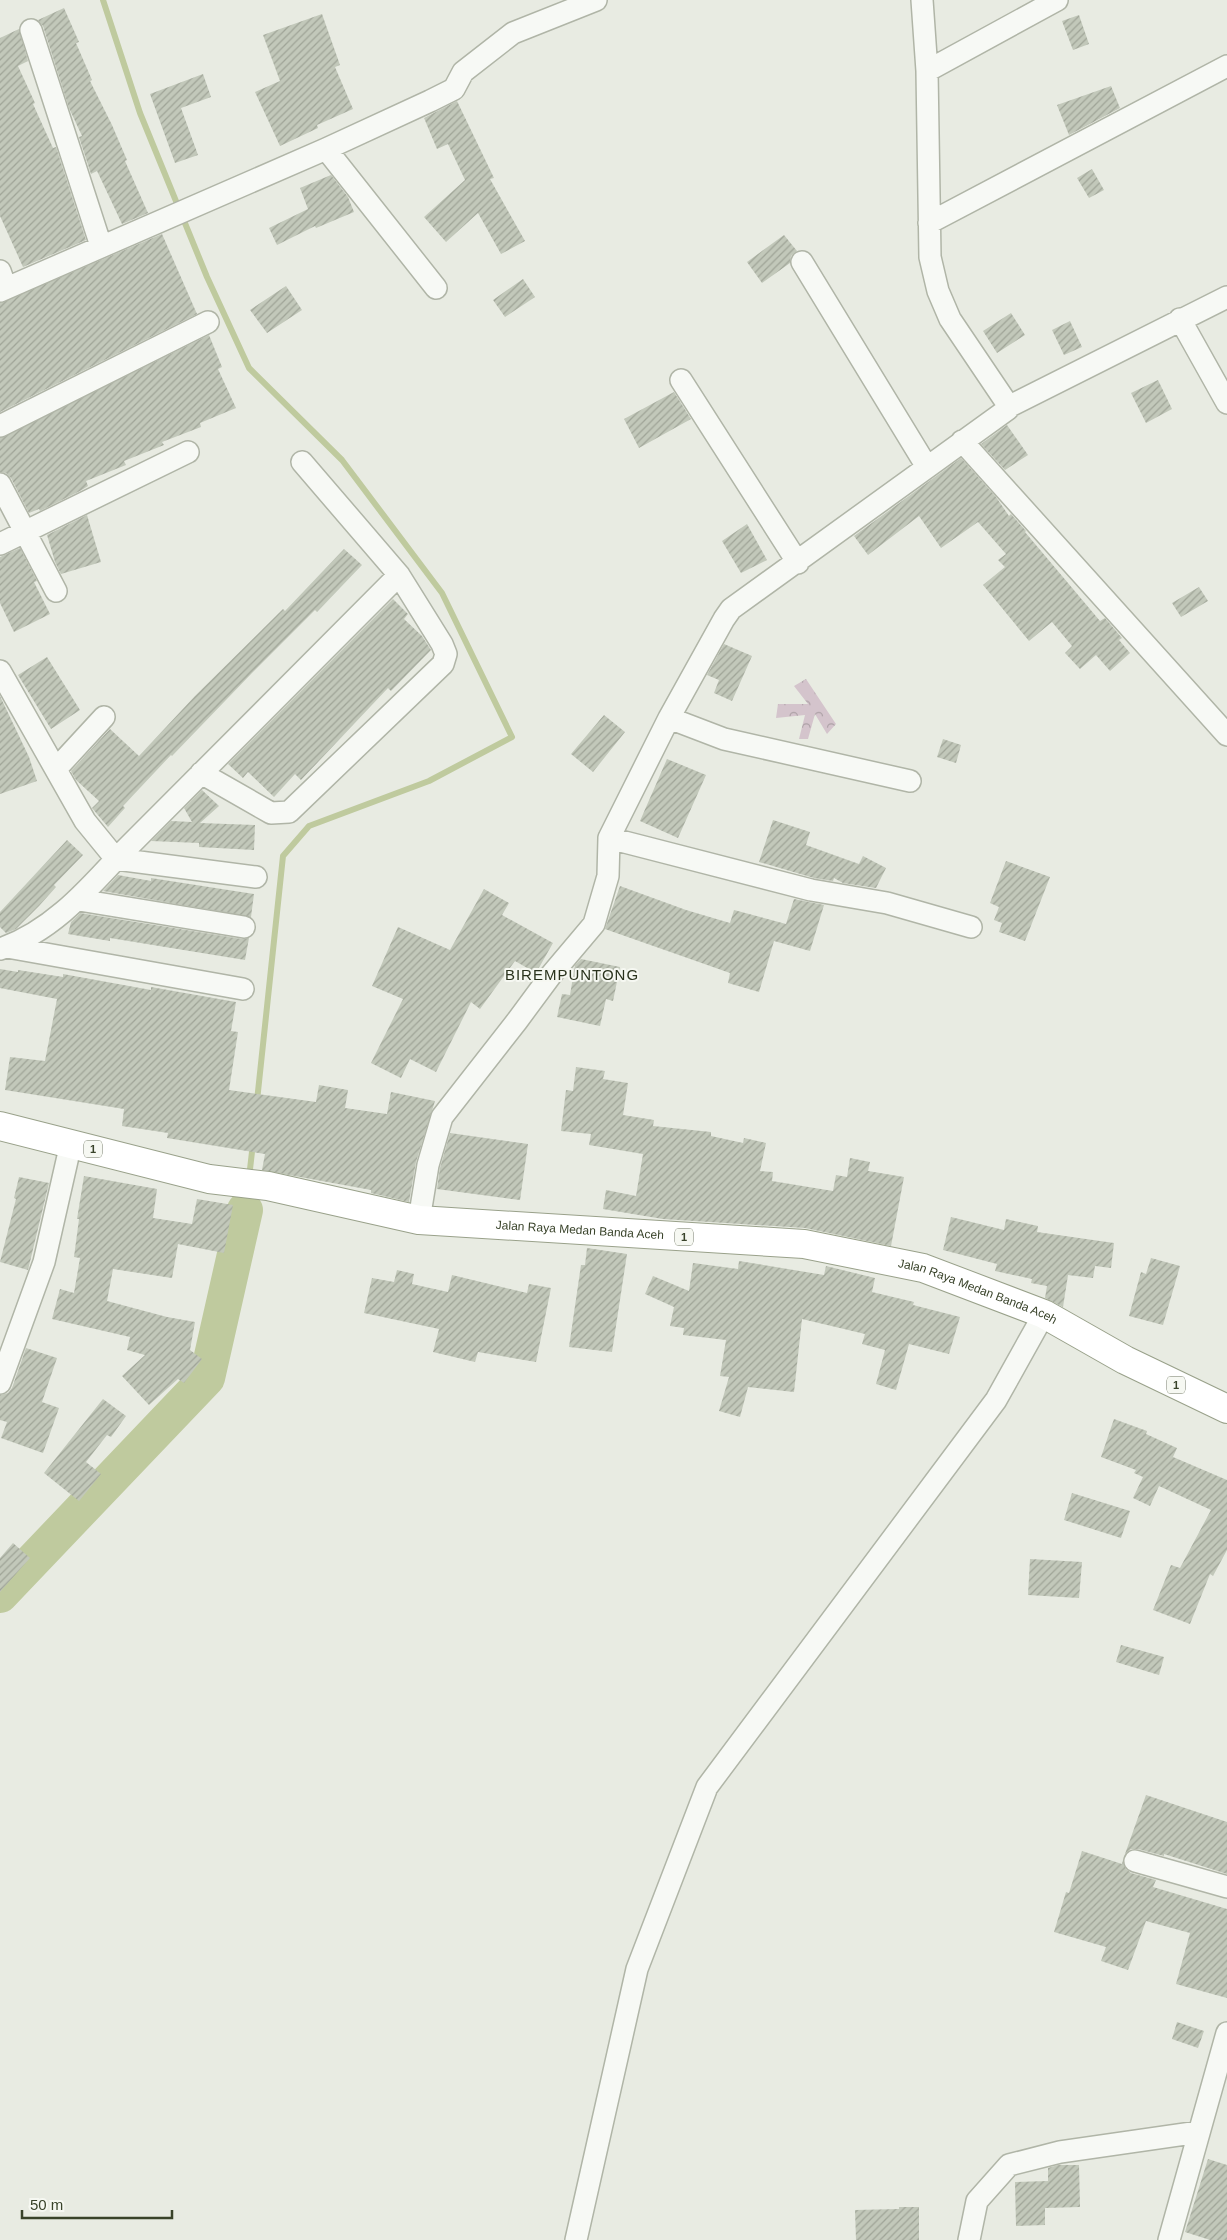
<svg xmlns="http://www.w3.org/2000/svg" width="1227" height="2240" font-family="Helvetica,sans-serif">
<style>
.forest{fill:url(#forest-crowns)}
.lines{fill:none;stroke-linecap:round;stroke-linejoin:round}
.stream{stroke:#bfca9e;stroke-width:6}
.river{stroke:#bfca9e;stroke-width:36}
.building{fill:url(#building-hatch)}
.minor-casing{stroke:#b0b5a7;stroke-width:24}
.highway-casing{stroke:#99a18a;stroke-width:30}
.minor{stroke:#f7f9f5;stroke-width:21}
.highway{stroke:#fff;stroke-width:28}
.labels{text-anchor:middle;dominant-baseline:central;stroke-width:4;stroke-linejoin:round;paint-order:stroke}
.shield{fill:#f6f8f2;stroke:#727966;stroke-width:1}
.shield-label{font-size:11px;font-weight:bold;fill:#39432a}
.street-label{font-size:12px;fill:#39432a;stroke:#f6f8f2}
.quarter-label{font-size:15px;letter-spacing:1px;fill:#2a331d;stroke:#f6f8f2}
</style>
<defs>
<pattern id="forest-crowns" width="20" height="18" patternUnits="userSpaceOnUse" patternTransform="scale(1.25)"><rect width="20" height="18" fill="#d4c4cc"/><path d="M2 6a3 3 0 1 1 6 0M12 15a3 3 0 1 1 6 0" fill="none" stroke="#ada1a6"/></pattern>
<pattern id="building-hatch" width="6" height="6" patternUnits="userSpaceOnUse" patternTransform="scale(1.25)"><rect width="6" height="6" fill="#c2c8ba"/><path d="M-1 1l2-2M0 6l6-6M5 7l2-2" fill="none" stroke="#9fa497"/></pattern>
</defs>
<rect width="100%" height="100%" fill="#e8ebe2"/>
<path class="forest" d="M806,679L836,724L827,734L815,714L808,739H799L805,715L776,718L778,704H808L794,686Z"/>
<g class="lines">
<path class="stream" d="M103,0L140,113L207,277L249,368L342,460L442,593L512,737L429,781L309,826L283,856L257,1101
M249,1178L253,1143
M245,1210L248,1190"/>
<path class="river" d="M0,1595L207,1378L245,1210"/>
</g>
<path class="building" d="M64,8L79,42L76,43L92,80L90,81L112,125L127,160L125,161L148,213L122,224L98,173L97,171L91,174L79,137L82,136L69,108L43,26L38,20Z
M322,14L340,65L335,67L353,109L317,125L318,128L280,146L255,92L280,81L263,35Z
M1079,15L1089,44L1073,50L1062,21Z
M19,29L28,61L18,66L35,103L33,104L53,148L56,147L86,240L23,267L0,216V38Z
M203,74L211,97L181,108L198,155L175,163L150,94Z
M1111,86L1120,108L1069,135L1057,105Z
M457,101L494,178L490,179L525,241L501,254L478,213L446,242L424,217L465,180L448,144L437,149L424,118Z
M1092,169L1104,190L1089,198L1077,178Z
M331,175L348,197L354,212L316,228L315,226L277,245L269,228L308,209L300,188Z
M162,234L197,314L0,412V303Z
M784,235L797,251L791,256L790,263L762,283L747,262Z
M523,279L535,297L505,317L493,300Z
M286,286L302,310L267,333L250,310Z
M1011,313L1025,335L997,353L983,331Z
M1070,321L1082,347L1064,355L1052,330Z
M209,335L222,367L218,369L236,408L200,423L201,427L162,442L164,445L124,461L126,465L86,481L88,486L80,491L40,511L39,509L29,513L11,478L6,473L0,472V438Z
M1158,380L1172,409L1146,423L1131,393Z
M674,392L691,419L639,448L624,419Z
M1007,425L1028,455L1005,470L981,444Z
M961,458L996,497L1009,516L1011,514L1026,531L1025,532L1100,621L1105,618L1122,638L1119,640L1130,653L1110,671L1096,655L1080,669L1065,653L1072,646L1052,622L1029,641L983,585L1005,567L998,560L1006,554L978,522L941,548L919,516L868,555L854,536Z
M87,515L101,562L61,574L55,562L47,535Z
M747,524L767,560L741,573L722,541Z
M20,548L37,581L34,582L50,614L14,632L0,603V557Z
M344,549L362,565L317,612L315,610L252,673L172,756L171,755L123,806L125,808L108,827L92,808L99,801L76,780L71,771L110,729L139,756L195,696L283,609L285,611Z
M1199,587L1208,601L1181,617L1172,603Z
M393,599L408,614L404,619L422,636L431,650L391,691L388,688L301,780L295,774L274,797L248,772L243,778L228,764Z
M724,644L752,656L732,701L714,693L719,680L707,675Z
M47,657L80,710L51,729L18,675Z
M0,696L29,757L37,781L0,794Z
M604,715L625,732L593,772L571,754Z
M943,739L961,745L956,763L937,757Z
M667,759L706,775L678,838L640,821Z
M202,790L219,806L200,823L255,825L254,850L199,847V843L151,841L171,821L192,822L184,808Z
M773,820L810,832L806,845L859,864L863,856L886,868L876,888L843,883L834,878L833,881L814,878L759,862Z
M67,840L83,855L54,885L56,887L39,906L16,929L6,933L0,927V912Z
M1006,861L1050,877L1025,941L999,932L1002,923L994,920L999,907L990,903Z
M118,875L151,881V878L254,894L251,917L103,891Z
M620,886L686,910L730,923L734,910L786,924L794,899L824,905L810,951L774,941L759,992L728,983L730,973L605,929Z
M484,889L509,903L502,915L553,943L536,973L515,961L480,1009L471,1002L436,1072L410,1059L401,1078L371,1063L403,999L372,986L398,927L450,950Z
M80,913L242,939L249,938L245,960L110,938V941L68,934L71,922Z
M581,959L620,967L613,1001L606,999L600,1026L557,1017L562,994L570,995L575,965Z
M0,969L18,972V970L63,977V974L151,990V987L236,1002L231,1031L238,1032L229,1090L316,1102L319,1085L348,1090L345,1108L387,1114L391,1092L435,1101L416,1162L409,1202L371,1193V1190L262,1170L265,1154L167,1138L168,1133L122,1126L124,1109L5,1090L10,1057L45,1061L57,999L0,988Z
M576,1067L605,1071L603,1079L628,1083L623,1115L654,1120L653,1126L711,1132V1136L743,1143L744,1138L766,1143L760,1171L773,1172L772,1181L833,1191L836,1175L847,1177L850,1158L870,1162L868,1171L904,1177L891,1246L805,1228L663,1219L603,1209L606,1190L636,1196L643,1154L589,1145L591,1134L561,1131L566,1090L573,1091Z
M450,1133L528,1144L520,1200L437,1189L440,1168Z
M84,1176L157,1189L153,1218L192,1224L197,1199L233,1205L224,1253L178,1244L172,1278L113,1269L107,1301L167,1317L195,1322L190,1350L202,1359L184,1383L178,1379L149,1405L122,1376L145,1355L127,1350L130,1337L52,1319L60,1289L74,1293L80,1258L74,1257L79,1219H77Z
M19,1177L49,1183L28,1270L0,1262L16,1199L14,1198Z
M951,1217L1004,1230L1006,1219L1038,1226L1037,1232L1114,1243L1111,1268L1095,1266L1093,1278L1068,1275L1063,1307L1045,1298L1047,1286L1031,1283L1032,1279L995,1271L997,1264L943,1250Z
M587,1248L627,1254L612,1352L569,1347L581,1265H585Z
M1151,1258L1180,1266L1163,1325L1129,1316L1141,1272L1146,1274Z
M739,1261L824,1275L826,1266L875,1278L872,1292L914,1302L913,1305L960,1317L949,1354L909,1344L896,1390L876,1384L885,1350L862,1344L865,1334L802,1319L794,1392L748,1387L740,1417L719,1411L729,1377L720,1376L726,1340L683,1335L684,1328L670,1326L674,1307L645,1294L653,1276L689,1291L693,1263L738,1269Z
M397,1270L414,1274L412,1284L448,1292L452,1275L527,1293L529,1284L551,1288L536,1362L478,1352L475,1362L433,1352L439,1329L364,1313L372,1278L394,1282Z
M26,1348L57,1358L42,1402L59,1408L43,1453L1,1438L7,1422L0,1420V1395L8,1393L12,1388Z
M103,1399L126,1416L111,1437L107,1435L86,1462L101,1474L79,1501L44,1473Z
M1114,1419L1147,1431L1146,1434L1177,1448L1173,1457L1227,1480V1550L1213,1576L1210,1574L1190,1624L1153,1610L1171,1565L1180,1568L1211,1510L1159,1486L1150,1506L1133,1498L1143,1477L1134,1473L1136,1470L1101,1457Z
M1072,1493L1130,1511L1121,1538L1064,1520Z
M13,1543L30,1558L0,1592V1558Z
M1030,1559L1082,1562L1079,1598L1028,1595Z
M1121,1645L1164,1657L1159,1675L1116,1662Z
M1146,1795L1227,1822V1874L1164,1854V1856L1138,1849H1131L1125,1854Z
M1082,1851L1122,1864L1123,1860L1126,1869L1131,1873L1156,1880L1153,1887L1227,1909V1998L1176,1984L1190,1933L1146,1921L1128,1970L1101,1961L1106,1947L1054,1932L1066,1892L1069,1893Z
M1177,2022L1204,2031L1198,2048L1172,2039Z
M1208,2159L1227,2165V2240H1210L1185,2232Z
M1058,2165H1079L1080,2207L1045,2208V2225L1016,2226L1015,2182L1048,2181V2168Z
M899,2207H919V2240H856L855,2210L899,2209Z"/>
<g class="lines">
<g class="minor-casing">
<path id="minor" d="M31,30L101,246
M927,71L1057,0
M326,149L436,288
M929,223L1227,66
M802,262L927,467
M0,271L6,288
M0,291L326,149L430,101L454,89L463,72L513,33L596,0
M1180,319L1227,403
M681,380L798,563
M1008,407L1227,297
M0,426L208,322
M962,441L1227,735
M0,484L56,591
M0,544L188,452
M0,671L85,821L116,859L256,877
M669,718L724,739L910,781
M56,769L104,717
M201,773L271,813L289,812L443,664L446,654L442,644L399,575L302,462
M609,838L811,890L887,903L971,927
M79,900L244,927
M7,947L243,989
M0,949C48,933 83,895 116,859L399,575
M419,1220L428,1165L442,1117L517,1021L551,975L594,924L608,876L609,838L669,718L724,619L731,609L1008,409V405L950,319L938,291L930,257L927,71L922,0
M0,1383L44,1262L71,1143
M1135,1861L1227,1887
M576,2240L637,1969L707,1787L996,1400L1044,1314
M969,2240L977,2201L1009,2165L1060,2152L1199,2132
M1169,2240L1227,2033"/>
</g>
<g class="highway-casing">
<g id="highway">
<path id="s1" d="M0,1126L209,1179L268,1186L419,1220L804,1244L923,1268L1044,1314L1125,1360L1227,1409"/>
</g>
</g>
<use href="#minor" class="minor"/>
<use href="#highway" class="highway"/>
</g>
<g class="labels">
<g class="shield">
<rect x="84" y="1140.5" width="18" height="17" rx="4"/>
<rect x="675" y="1228.5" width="18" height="17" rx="4"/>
<rect x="1167" y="1376.5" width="18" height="17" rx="4"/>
</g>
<g class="shield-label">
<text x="93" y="1149">1</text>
<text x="684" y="1237">1</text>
<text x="1176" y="1385">1</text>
</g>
<g class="street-label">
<text stroke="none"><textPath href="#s1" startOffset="591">Jalan Raya Medan Banda Aceh</textPath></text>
<text stroke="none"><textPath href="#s1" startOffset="996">Jalan Raya Medan Banda Aceh</textPath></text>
</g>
<g class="quarter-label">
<text x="572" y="974">BIREMPUNTONG</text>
</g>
</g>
<path d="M22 2210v8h150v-8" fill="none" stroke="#39432a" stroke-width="2.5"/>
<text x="30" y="2210" font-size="15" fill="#39432a" stroke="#f6f8f2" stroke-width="4" paint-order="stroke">50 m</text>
</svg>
